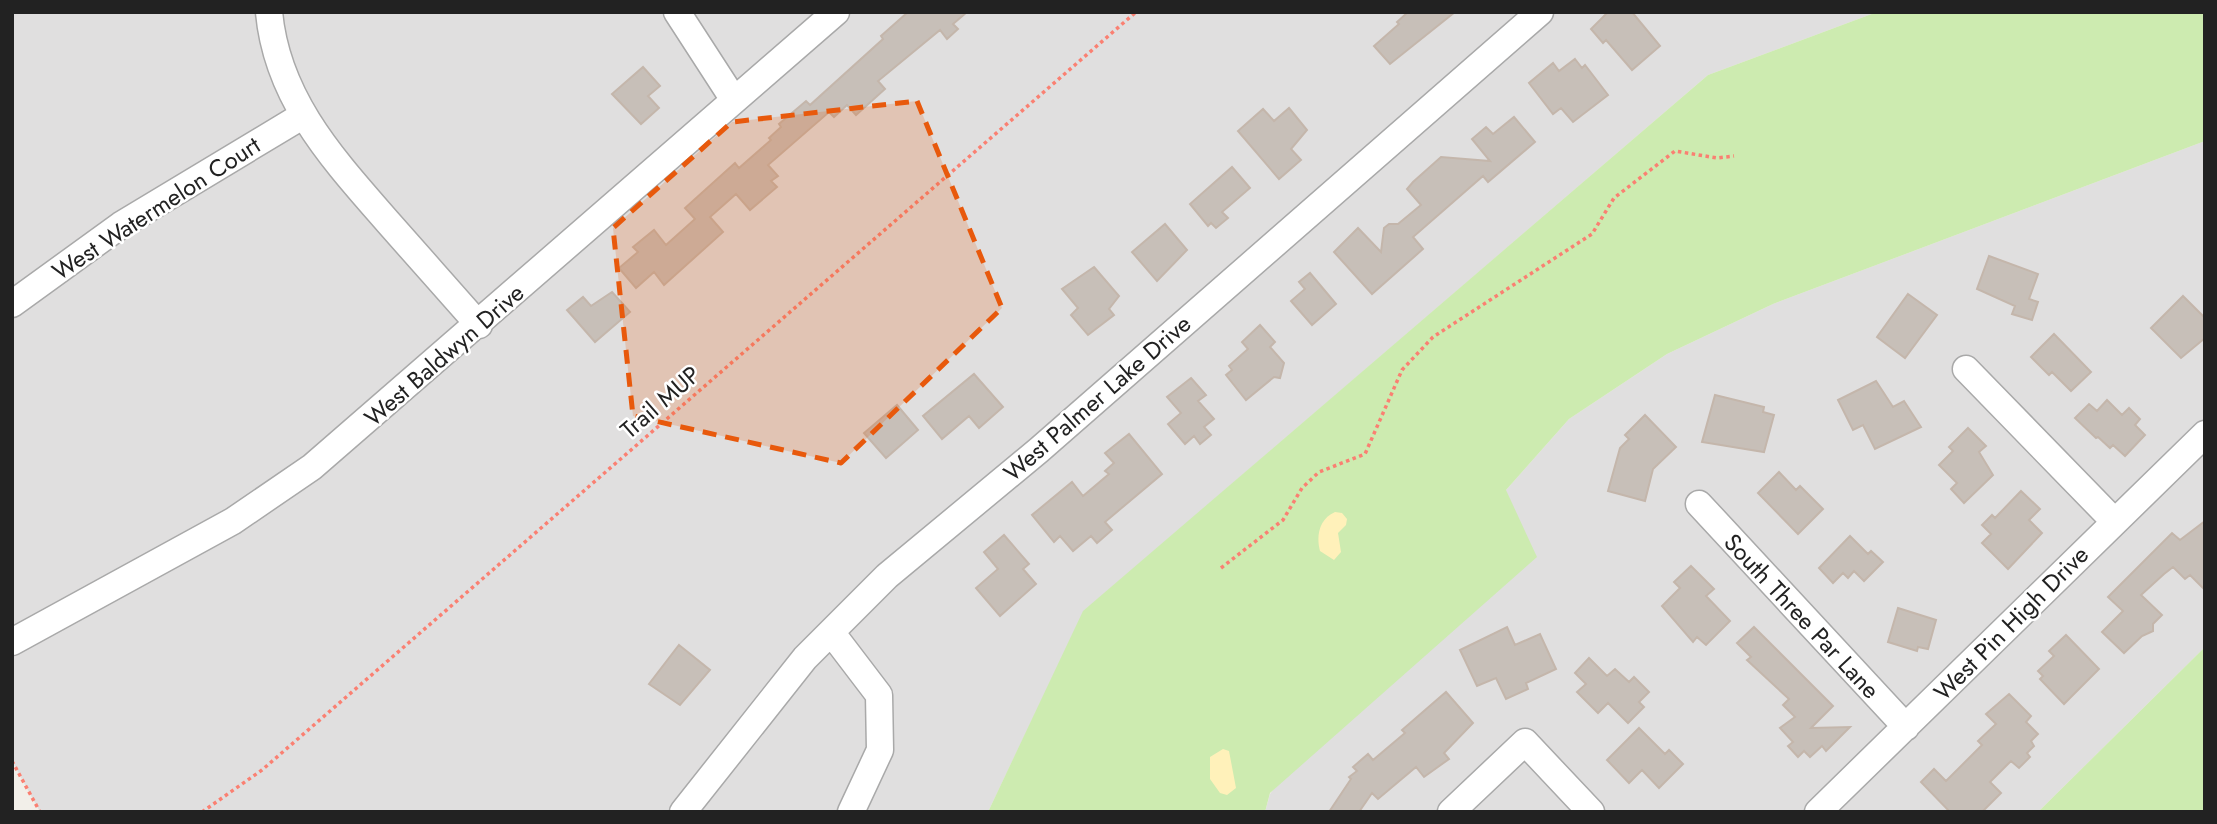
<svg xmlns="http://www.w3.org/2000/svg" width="2217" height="824" font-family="Jost,sans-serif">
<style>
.residential{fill:#e0dfdf}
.grass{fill:#cdebb0}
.sand{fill:#fff1ba}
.building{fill:#c7bfb8;stroke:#c4b6ab;stroke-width:2}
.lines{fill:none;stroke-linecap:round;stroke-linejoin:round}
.minor-casing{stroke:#a9a9a9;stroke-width:29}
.path{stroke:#fa8072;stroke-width:3.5;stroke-dasharray:3.5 3.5;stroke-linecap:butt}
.minor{stroke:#fff;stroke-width:26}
.marked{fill:#e8590c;fill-opacity:0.2;stroke:#e8590c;stroke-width:5;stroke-dasharray:14 9;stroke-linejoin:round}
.labels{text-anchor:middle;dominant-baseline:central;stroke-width:5;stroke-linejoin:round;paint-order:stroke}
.street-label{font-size:24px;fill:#222;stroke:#fff}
</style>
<rect width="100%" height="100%" fill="#f2efe9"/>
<path class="residential" d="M12,12H1877L1708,75L1084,611L988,812H40L12,761Z
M2205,141V647L2038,812H1265L1270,794L1506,490L1569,419L1667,354L1773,304Z"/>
<path class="grass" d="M1877,12H2205V141L1773,304L1667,354L1569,419L1506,490L1537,557L1270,793L1265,812H988L1083,611L1708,75Z
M2205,647V812H2038Z"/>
<path class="sand" d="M1335,512L1342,513L1347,519L1346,525L1338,533L1341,552L1334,560L1320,551C1316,536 1319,519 1335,512Z
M1223,749L1229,751L1236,788L1227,795L1220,793L1210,779V757Z"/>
<path class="building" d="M908,12H967L953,24L958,29L947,39L940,30L878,81L885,89L856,115L847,105L834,117L829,112L768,165L778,176L771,181L777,187L750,210L736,194L710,217L723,232L664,285L654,272L636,288L619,268L638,252L633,247L654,230L666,245L695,219L685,208L735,163L739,168L771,140L769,138L781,127L779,124L806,101L810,105L883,39L881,36Z
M1408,12H1455L1390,64L1374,46L1399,24L1397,22Z
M1608,12H1632L1660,46L1632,70L1606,40L1603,43L1591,29Z
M1575,59L1582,68L1585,65L1608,95L1573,122L1561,108L1553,114L1529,83L1553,63L1559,71Z
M643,67L660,86L648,96L659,108L641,124L612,94Z
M1289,108L1307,130L1291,149L1301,160L1279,179L1238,131L1263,109L1274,121Z
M1514,117L1535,142L1488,182L1483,176L1413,237L1423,249L1372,294L1334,252L1358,228L1381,252L1384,228L1389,224H1398L1421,205L1407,189L1413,182L1441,157L1490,161L1472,139L1486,127L1493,134Z
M1232,167L1250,188L1222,212L1228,218L1216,228L1211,223L1208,226L1190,204Z
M1165,224L1187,250L1157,281L1132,252Z
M1989,256L2038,274L2029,299L2038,302L2032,320L2012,314L2015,306L1977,289Z
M1094,267L1119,296L1109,309L1114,315L1088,335L1071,315L1078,308L1062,289Z
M1310,273L1336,304L1312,325L1291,301L1305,289L1299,282Z
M612,292L630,312L595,342L567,310L583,297L591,306Z
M1908,294L1937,315L1905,358L1877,337Z
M2183,296L2205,318V338L2181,358L2151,328Z
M1260,325L1275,342L1270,347L1284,363L1280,378L1274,377L1246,400L1226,375L1232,370L1229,366L1248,349L1242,342Z
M2054,334L2091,372L2071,391L2052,372L2049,375L2031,357Z
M974,374L1003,407L979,428L969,416L942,439L923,416Z
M1191,378L1206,395L1198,401L1214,419L1204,427L1211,435L1200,444L1194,436L1185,444L1168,424L1181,413L1167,397Z
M1876,381L1893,407L1904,401L1921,427L1875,449L1863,425L1853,430L1838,400Z
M1715,395L1764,407L1763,412L1774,415L1764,452L1702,442Z
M2107,400L2122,415L2129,408L2140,419L2135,425L2145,435L2125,456L2113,445L2110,448L2098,437L2096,438L2075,418L2089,404L2097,411Z
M897,405L918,430L886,458L864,433Z
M1645,415L1676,447L1653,469L1645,501L1608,491L1620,448L1629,439L1625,435Z
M1968,428L1986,446L1979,452L1993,475L1964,503L1951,489L1957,483L1939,465L1953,451L1949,447Z
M1129,434L1162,474L1105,522L1112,530L1097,543L1091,536L1073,551L1060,536L1054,542L1032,515L1072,482L1083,496L1109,474L1105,471L1114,463L1105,453Z
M1779,472L1796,490L1800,486L1823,509L1798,534L1758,493Z
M2021,491L2040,509L2029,520L2042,533L2008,569L1982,543L1991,534L1982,525L1992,515L1995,518Z
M2205,521V590L2190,575L2185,579L2173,567L2164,574L2141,595L2162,615L2153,624V631L2142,636L2124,653L2102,632L2123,611L2108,597L2172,533L2180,540Z
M1004,535L1029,564L1023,569L1036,584L1000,616L976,588L998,569L984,552Z
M1850,536L1868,554L1871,551L1883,562L1864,581L1854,571L1848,578L1843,573L1833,583L1819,568Z
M1691,566L1714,589L1706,596L1730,621L1706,645L1697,637L1693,642L1662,606L1680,588L1674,582Z
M1898,608L1936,620L1928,649L1918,647L1917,651L1888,642Z
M1507,627L1515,645L1540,634L1556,669L1526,683L1528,689L1506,699L1496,678L1477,686L1460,650Z
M1754,627L1833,706L1811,728L1850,727L1826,751L1822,746L1810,757L1804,751L1798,757L1788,746L1793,742L1780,728L1795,717L1783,705L1789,699L1747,660L1751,657L1737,643Z
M2066,635L2099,669L2064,704L2040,679L2043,676L2038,671L2054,656L2049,651Z
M679,645L710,670L680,705L649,684Z
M1589,658L1607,676L1615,669L1629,682L1634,677L1649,692L1639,702L1644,707L1628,723L1608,703L1598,713L1577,692L1586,684L1575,673Z
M1446,692L1473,723L1444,753L1449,759L1424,777L1416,767L1378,799L1372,793L1359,812H1329L1351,779L1349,777L1357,771L1353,767L1368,754L1373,760L1405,733L1402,730Z
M2009,694L2031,716L2026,722L2038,734L2031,741L2034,746L2027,753L2030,757L2019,768L2011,761L1990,782L2001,793L1982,812H1950L1921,782L1934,769L1946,781L1982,745L1978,741L1996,724L1986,714Z
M1639,728L1665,754L1669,750L1683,764L1659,788L1642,770L1629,783L1607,760Z"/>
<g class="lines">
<g class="minor-casing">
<path id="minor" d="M269,12C277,99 333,159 387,221C418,256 448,290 479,325
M677,12L734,100
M12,304L121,225L302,116
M1966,369L2114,521
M1699,504L1906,727
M831,632L879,695L880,750L851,812
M12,642L233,521L312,467L836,12
M683,812L805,658L887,576L1039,450L1540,12
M1451,812L1525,742L1591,812
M1818,812L2205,434"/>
</g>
<path class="path" d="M1221,568L1283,520L1302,488L1319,472L1365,454L1402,370L1433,337L1592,234L1614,198L1675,151L1717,158L1734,156
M12,761L40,812
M202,812L262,770L1136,12"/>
<use href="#minor" class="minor"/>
</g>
<path class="marked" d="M917,101L1002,308L841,463L633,416L613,228L732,122Z"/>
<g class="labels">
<g class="street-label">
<text transform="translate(156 208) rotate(-33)">West Watermelon Court</text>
<text transform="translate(444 355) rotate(-41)">West Baldwyn Drive</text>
<text transform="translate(1097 398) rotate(-41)">West Palmer Lake Drive</text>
<text transform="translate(660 402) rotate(-41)">Trail MUP</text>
<text transform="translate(1802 616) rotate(47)">South Three Par Lane</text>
<text transform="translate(2011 623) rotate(-45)">West Pin High Drive</text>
</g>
</g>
<rect width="2217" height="824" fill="none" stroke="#222222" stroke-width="28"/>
</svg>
